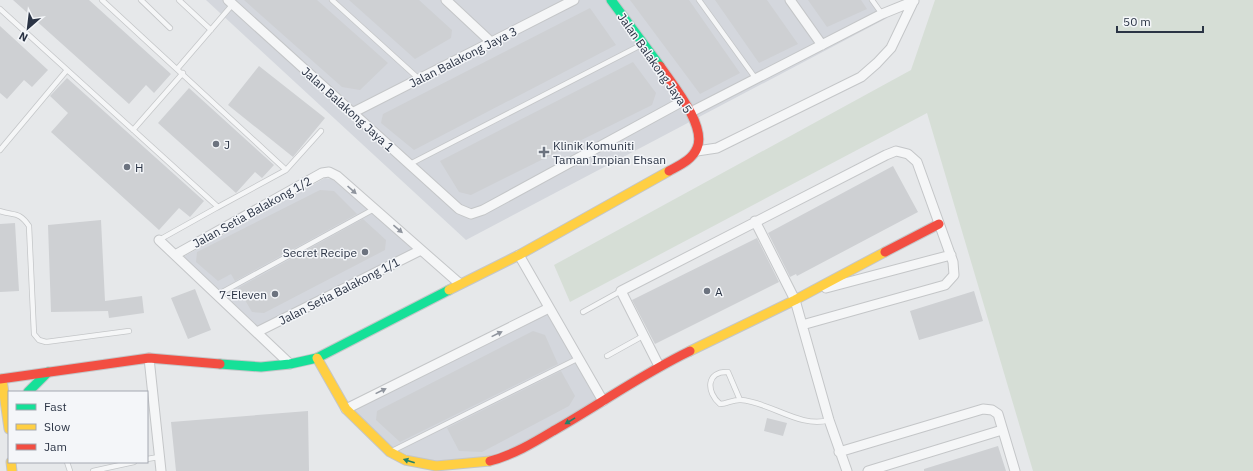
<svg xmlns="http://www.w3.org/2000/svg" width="1253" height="471" font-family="'IBM Plex Sans',sans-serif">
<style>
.built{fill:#d4d7dd}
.green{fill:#d6ded6}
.building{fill:#ced0d3}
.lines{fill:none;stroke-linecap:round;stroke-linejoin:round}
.lane-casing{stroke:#c4c6c8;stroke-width:6}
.street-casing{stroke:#c4c6c8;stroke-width:11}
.fast-casing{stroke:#c4c6c8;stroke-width:11}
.slow-casing{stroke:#c4c6c8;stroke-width:11}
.jam-casing{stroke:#c4c6c8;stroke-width:11}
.lane{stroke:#f5f6f7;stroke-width:4.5}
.street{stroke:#f5f6f7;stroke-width:9}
.fast{stroke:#16e098;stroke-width:9}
.slow{stroke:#ffcf43;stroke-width:9}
.jam{stroke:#f24e42;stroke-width:9}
.oneway{fill:#90959e}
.oneway2{fill:#22816a}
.poi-dot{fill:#6c737f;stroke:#f4f6f9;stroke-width:1.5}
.labels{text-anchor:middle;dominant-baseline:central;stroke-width:3;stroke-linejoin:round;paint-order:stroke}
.street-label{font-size:12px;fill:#2b3445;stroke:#f4f6f9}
.poi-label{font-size:12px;fill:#2b3445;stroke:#f4f6f9;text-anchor:start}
</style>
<rect width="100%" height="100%" fill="#e6e8ea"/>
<path class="built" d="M206,0H874L887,18L466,240Z
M325,178L332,179L414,249L257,328L183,257Z
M547,314L597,399L519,445L481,459L437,462L419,460L390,447L353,410Z"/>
<path class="green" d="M935,0H1253V471H1033L927,113L570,302L554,265L911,70Z"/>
<path class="building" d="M13,0H89L171,74L154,93L146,85L129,104Z
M244,0H317L388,63L360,90L342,87Z
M349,0H419L452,30L451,38L415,59Z
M630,0H689L740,73L700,94Z
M715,0H767L798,44L759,63Z
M808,0H861L867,9L827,27Z
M590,8L616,45L414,150L381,123L383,114Z
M0,26L48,70L32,87L24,80L7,99L0,93Z
M633,62L656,93L652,105L471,195L459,192L440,161Z
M259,66L325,118L293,157L228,105Z
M67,78L204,201L190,217L179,208L159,230L51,132L68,113L50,96Z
M189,88L274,165L262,178L255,172L236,193L158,123Z
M893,166L918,212L797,276L796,274L790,277L768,233Z
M320,190L334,191L357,214L235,281L231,274L218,281L196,262L197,252Z
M363,219L386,240L385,250L264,313L252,312L238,288Z
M101,220L105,301L142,296L144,313L109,318L108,311L51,312L48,225Z
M15,223L19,291L0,292V224Z
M757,238L779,282L655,344L632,300Z
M195,289L211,330L188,339L171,298Z
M974,291L983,321L919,340L910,311Z
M533,331L545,335L558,364L400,442L376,420L377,411Z
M561,371L575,396L569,406L482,452L459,451L447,428Z
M308,411L309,471H176L171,422Z
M767,418L787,423L783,436L764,431Z
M998,446L1006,471H924V469Z"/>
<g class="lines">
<g class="lane-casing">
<path id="lane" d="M102,0L286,170L218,207
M141,0L170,28
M179,0L211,30
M332,0L419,79
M699,0L756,79
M872,0L882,14
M0,9L218,207L159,240
M178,68L233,4
M133,130L183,73
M0,150L67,70
M410,164L643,44
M286,170L321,131
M0,211C14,216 19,211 29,226L34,334L39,340L46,342L129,331
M217,295L374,209
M583,312L621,291
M607,356L643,336
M740,400L728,372C706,371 706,392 720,404C727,404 734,399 741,400C770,402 801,429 829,420
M392,451L579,358
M147,459L159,457
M67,462L70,471
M93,471L134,462"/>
</g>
<g class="street-casing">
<path id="street" d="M228,0L459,209L471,214L483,210L683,101
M446,0L491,42
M790,0L822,45
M691,112L882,14L914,1
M352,113L574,0
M697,151L717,148L861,77L877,63L891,48L914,0
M755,221L795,300L829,420L847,471
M159,240L290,364
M175,255L322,173L329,172L337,176L460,284
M519,255L603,401
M826,288L951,255
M257,332L421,250
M149,358L161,471
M659,366L621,291L886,155L896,151L908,154L917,162L953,262L954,275L945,285L802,325
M346,409L549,308
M839,452L983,409L992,410L998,414L1015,471
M868,471L1002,430"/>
</g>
<g class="fast-casing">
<path id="fast" d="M611,0L660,66
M220,364L261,367L290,364L317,358L449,290
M28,392L48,372"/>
</g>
<g class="slow-casing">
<path id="slow" d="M449,290L519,255L669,171
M690,351L795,300L885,252
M317,358L346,409L390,452L405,460L436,466L490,461
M2,379L9,429
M11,462L12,471"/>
</g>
<g class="jam-casing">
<path id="jam" d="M660,66C672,84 707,126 697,148C692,160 680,165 669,171
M885,252L939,224
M0,379L149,358L220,364
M490,461C513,455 533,443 553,431C599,405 642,374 690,351"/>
</g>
<use href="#lane" class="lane"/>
<use href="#street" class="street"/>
<use href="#fast" class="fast"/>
<use href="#slow" class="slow"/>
<use href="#jam" class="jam"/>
</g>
<defs><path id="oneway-solid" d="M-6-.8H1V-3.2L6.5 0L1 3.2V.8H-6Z"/></defs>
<g class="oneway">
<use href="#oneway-solid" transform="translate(352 190) rotate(42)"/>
<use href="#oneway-solid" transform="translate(398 229) rotate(40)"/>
<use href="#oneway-solid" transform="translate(497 334) rotate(-26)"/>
<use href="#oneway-solid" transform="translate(381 391) rotate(-26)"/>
</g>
<g class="oneway2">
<use href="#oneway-solid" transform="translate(570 421) rotate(149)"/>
<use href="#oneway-solid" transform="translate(409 461) rotate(-162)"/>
</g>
<g class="poi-dot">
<circle cx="216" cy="144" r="4"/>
<path d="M542 146h4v4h4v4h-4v4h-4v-4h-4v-4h4z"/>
<circle cx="127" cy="167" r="4"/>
<circle cx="365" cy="252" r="4"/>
<circle cx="707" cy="291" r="4"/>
<circle cx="275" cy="294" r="4"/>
</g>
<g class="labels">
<g class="street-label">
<text transform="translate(463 57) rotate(-27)">Jalan Balakong Jaya 3</text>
<text transform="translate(655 63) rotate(55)">Jalan Balakong Jaya 5</text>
<text transform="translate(348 109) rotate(42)">Jalan Balakong Jaya 1</text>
<text transform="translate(252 212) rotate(-29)">Jalan Setia Balakong 1/2</text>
<text transform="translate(339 291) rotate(-27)">Jalan Setia Balakong 1/1</text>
</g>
<g class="poi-label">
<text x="224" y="144">J</text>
<text x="553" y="145">Klinik Komuniti<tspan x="553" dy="14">Taman Impian Ehsan</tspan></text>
<text x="135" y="167">H</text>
<text x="357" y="252" text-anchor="end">Secret Recipe</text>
<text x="715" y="291">A</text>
<text x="267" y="294" text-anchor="end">7-Eleven</text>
</g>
</g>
<rect x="8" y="391" width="140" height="72" fill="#f4f6f9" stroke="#a4a8b1"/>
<rect x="16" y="404" width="20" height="6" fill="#16e098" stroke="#a4a8b1"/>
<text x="44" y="411" font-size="12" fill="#2b3445">Fast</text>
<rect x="16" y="424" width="20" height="6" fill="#ffcf43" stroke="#a4a8b1"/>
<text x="44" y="431" font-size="12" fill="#2b3445">Slow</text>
<rect x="16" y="444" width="20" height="6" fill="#f24e42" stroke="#a4a8b1"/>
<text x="44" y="451" font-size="12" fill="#2b3445">Jam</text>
<g transform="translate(28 28) rotate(208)" stroke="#f4f6f9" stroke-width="3" paint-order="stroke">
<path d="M0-3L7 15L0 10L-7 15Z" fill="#2b3445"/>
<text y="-6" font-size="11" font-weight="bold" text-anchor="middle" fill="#2b3445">N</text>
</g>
<path d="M1117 26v6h86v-6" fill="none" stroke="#2b3445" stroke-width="2"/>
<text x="1123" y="26" font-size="12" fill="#2b3445" stroke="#f4f6f9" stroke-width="3" paint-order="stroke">50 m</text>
</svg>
